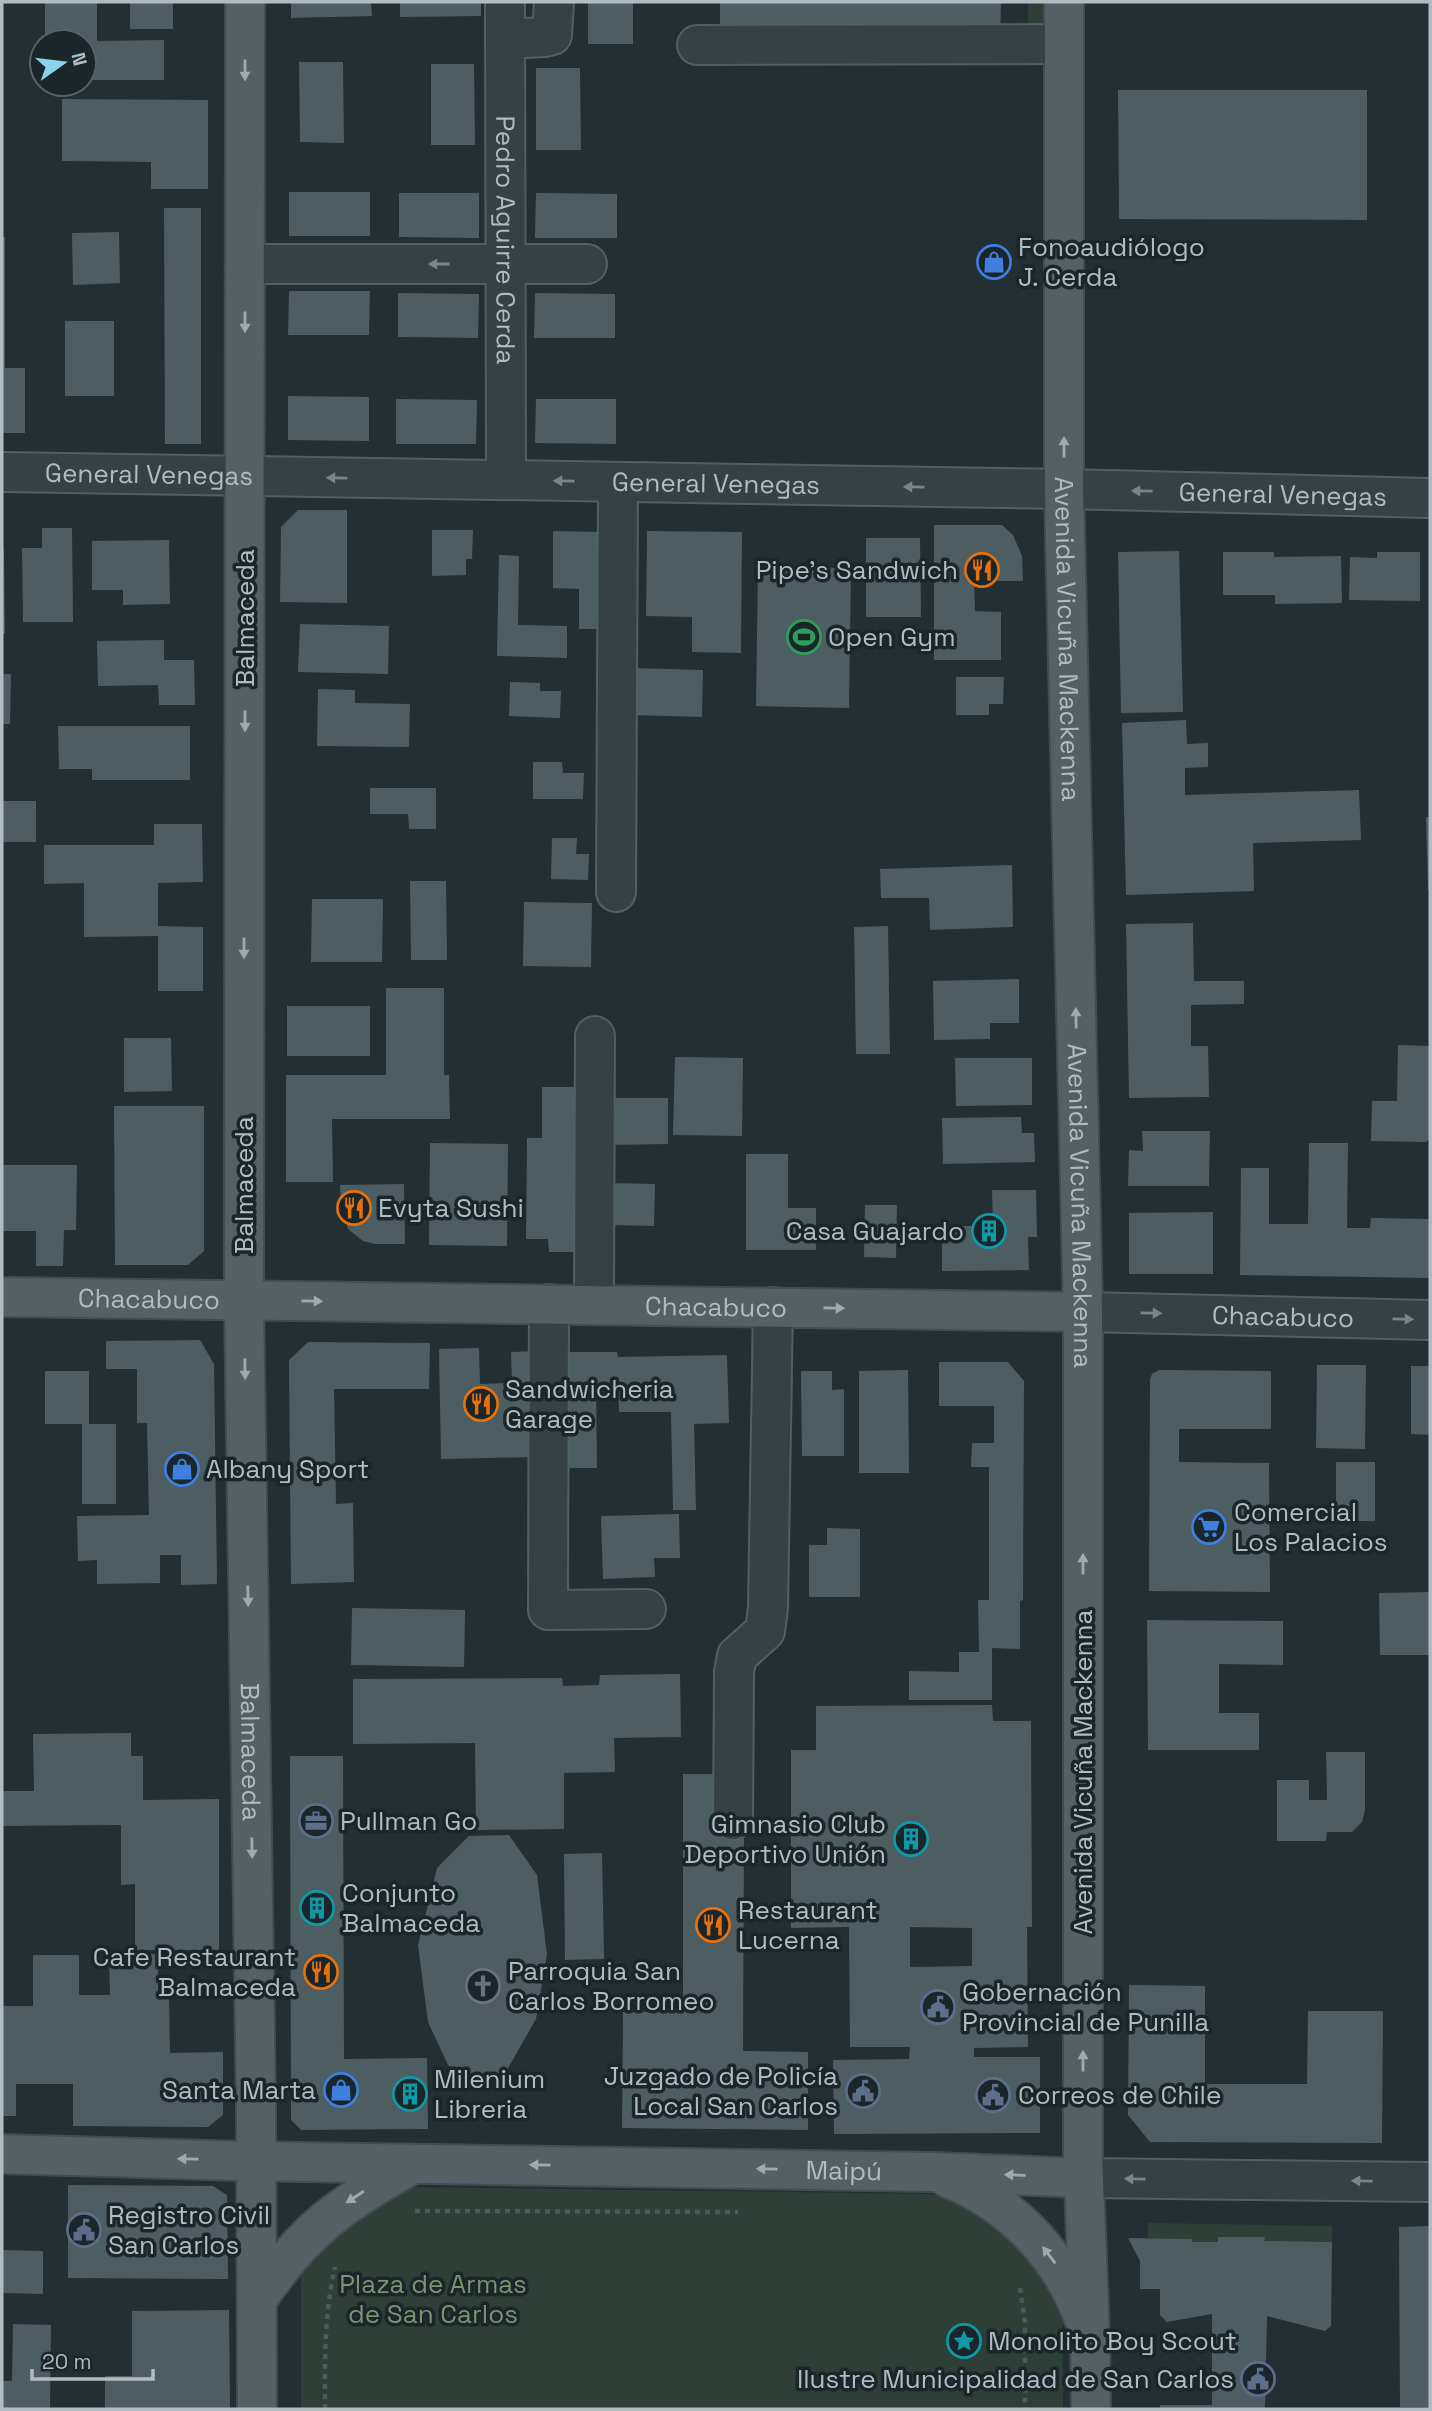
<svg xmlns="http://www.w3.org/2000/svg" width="1432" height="2411" font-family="'Space Grotesk',sans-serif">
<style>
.green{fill:#2c4038}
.building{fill:#4d5e63;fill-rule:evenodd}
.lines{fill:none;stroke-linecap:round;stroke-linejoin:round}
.minor-casing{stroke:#525f63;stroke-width:42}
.major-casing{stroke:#414d52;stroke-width:42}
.path{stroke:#4a5b58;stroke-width:4.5;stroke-dasharray:5 5;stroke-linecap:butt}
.minor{stroke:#354145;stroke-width:38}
.major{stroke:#536165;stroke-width:38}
.oneway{fill:#9dabaf}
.oneway2{fill:#78858a}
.labels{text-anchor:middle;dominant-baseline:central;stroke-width:7;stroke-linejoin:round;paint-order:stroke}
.street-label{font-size:26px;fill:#afbdc2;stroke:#1a262a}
.poi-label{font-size:26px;fill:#afbdc2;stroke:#1a262a;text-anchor:start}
.park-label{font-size:26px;fill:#759670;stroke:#1a262a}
</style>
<rect width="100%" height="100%" fill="#223034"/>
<path class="green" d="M1028,2H1050V30H1028Z
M405,2187L928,2194L953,2197L1009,2224L1062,2302L1063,2409H301V2273C329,2227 361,2214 405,2187Z
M1148,2223L1332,2226V2242L1264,2241V2237H1219L1218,2242H1192V2239L1148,2238Z"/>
<path class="building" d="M45,2H97V41L164,40V80H84V42H45Z
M130,2H173V29H130Z
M291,2H371L372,16L291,18Z
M400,2H481V16L400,17Z
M588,2H633V44H588Z
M720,2H1001L1000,34L720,35Z
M299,62H343L344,143L300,142Z
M431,64H474L475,145H431Z
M536,68H580L581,150H536Z
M1118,90H1367V220L1119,219Z
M62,99L208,100V189H151V162L62,161Z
M289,192H370V236H289Z
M399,193H479V238L399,237Z
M536,193L617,194V238H535Z
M164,208H201V444H165Z
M119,232L120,283L73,285L72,233Z
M2,237H5V368H25V433H2Z
M289,291H370L369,335H288Z
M398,293L479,294L478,338L398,337Z
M535,293L615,294V338H534Z
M65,321H114V396H65Z
M288,396L369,397V441L288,440Z
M396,399L477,400L476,444H396Z
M536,399H616V444L535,443Z
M298,510H347V603L280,602L281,527Z
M934,525H1002L1013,535L1022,556L1023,581H974L975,611L1001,612V660H934Z
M42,528H72L73,622H23L22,548H42Z
M432,530H473L472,559H466V575L432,576Z
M553,531L604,532L603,629H579V589L553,588Z
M647,531L742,532L741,653L692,652V617L646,616Z
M866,538H920L921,617H866Z
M169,540L170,604L123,605V590H92V541Z
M2,548H4L5,634H2Z
M1179,551L1183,712L1121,713L1118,552Z
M1223,552H1274V557L1341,556L1342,603L1275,604V595H1223Z
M1377,552H1420V601L1349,600L1350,557L1377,558Z
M499,555L519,556L518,625L567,626V658L497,656Z
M758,567L851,568L849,708L756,706Z
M300,624L389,626L388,674L298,672Z
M164,640V660H194L195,705H159L158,685L98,686L97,641Z
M631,668L703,670L702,717L630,715Z
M2,674H11L10,724H2Z
M956,677H1004L1003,704H989V715H956Z
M510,682L540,683V691H561L560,718L509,716Z
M318,689L355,690V703L410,704L409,747L317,746Z
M1186,720L1187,744L1208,743V767L1185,768V795L1359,790L1361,840L1253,843L1254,891L1126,895L1122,723Z
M58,726H190V780H92V769H59Z
M533,762H562L563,773H584L583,799H533Z
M370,788H436V829H409L408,814H370Z
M2,801H36V842H2Z
M1426,817H1430V890H1428Z
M154,824H202L203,882L158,883V926L203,927V991H158V936L84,937V883L44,884V845H154Z
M552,838H577L576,854H589L588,880L551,879Z
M1012,865L1013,927L930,930L929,898H881L880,869Z
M410,881H446L447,960H411Z
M312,899H383L382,962H311Z
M524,902L592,903L591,967L523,966Z
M1193,923L1194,981H1244V1004L1191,1005V1046H1208L1209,1097L1129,1098L1126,924Z
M888,926L890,1054H856L854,927Z
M1019,979V1023H990V1039L934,1040L933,981Z
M386,988H444V1075H449L450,1119H332L333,1182H286V1075H386Z
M287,1006H370V1056H287Z
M124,1038H171L172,1091L124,1092Z
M1398,1045L1430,1046V1139L1426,1142L1371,1141L1372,1101H1397Z
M675,1057L743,1058L742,1136L673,1135Z
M955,1058H1032V1105L956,1106Z
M542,1087H582L581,1252H549L548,1239H526L527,1138H542Z
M607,1098H668V1144L607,1145Z
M114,1106H204V1251L188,1265H115Z
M1021,1117L1022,1133H1034L1035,1162L943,1164L942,1118Z
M1142,1131H1210L1209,1186H1128L1129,1150L1143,1151Z
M430,1143L508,1144L507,1246L429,1245Z
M1309,1143H1348L1347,1228H1370L1371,1218L1430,1219V1278L1240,1275L1241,1168H1269V1224H1308Z
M746,1154H788V1208H816V1250H746Z
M2,1165H77L76,1230H64L63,1266H36V1231H2Z
M606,1183L655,1184L654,1226L607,1225Z
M404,1184L405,1244H375L363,1241L348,1229L341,1208L340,1185Z
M992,1190H1036L1037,1237H1028L1029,1270L942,1271V1226H993Z
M865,1205H897L896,1258L864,1257Z
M1213,1212V1274H1129V1213Z
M200,1340L214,1364L217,1584L181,1585V1555H160V1583L97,1584V1560L78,1561L77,1516L149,1515L147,1423H137V1369H106V1341Z
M308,1342L430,1343L429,1389H334L336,1504L353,1503L354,1582L291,1584L289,1360Z
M479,1348L480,1384L512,1383L511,1352L539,1351L540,1457L441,1459L439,1349Z
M562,1352H617L618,1357L727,1355L729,1423L694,1424L696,1510H673L671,1412H619L618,1386H596L597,1468H563Z
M939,1362H1008L1024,1381L1023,1600L1020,1601V1649L992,1648V1700H909V1671L959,1672V1652H979L978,1600H989V1467H971L972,1443H994V1406H939Z
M1317,1365H1366L1365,1449L1316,1448Z
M1411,1366H1430V1435L1411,1434Z
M908,1370L909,1473H859V1371Z
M1159,1370L1271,1371V1429H1179V1462L1269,1463L1270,1592L1149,1591L1150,1379L1152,1374Z
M45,1371H89V1424H116V1504H82V1424H45Z
M801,1371H832V1390L844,1389V1456H802Z
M1336,1462H1375V1521H1336Z
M679,1514L680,1558H654L655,1577L603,1579L601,1516Z
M827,1528L860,1529V1597H809V1545H827Z
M1430,1592V1655H1380L1379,1593Z
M352,1608L465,1610L464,1667L351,1665Z
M1147,1620L1283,1621V1665L1219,1664V1713H1259V1750H1148Z
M680,1674L681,1737L614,1738L615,1772L564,1773V1829L476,1830L475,1743L353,1744V1679L562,1678L563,1686L599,1685L600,1675Z
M992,1705L993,1721H1031L1032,1927H1027L1028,2047L974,2048V2057H1040V2133L834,2134L833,2060L909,2059L910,2047H850L849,1927L791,1928V1750H816V1706ZM910,1927L972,1928V1966L910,1967Z
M131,1733V1756H143V1800L219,1799V1950H135V1884L121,1885V1825L2,1826V1791H34L33,1734Z
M1326,1752H1365V1810L1362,1822L1352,1832H1327L1326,1841H1277V1780H1309V1800H1327Z
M290,1756H343L344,2059L427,2058L428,2129L301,2130L291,2120Z
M683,1774H723V1838H744L743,2051L808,2052V2130L622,2128L623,2012H683Z
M509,1835L537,1875L547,1954L536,2019L503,2077L457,2076L448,2065L428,2022L418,1945L437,1868L469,1836Z
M602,1853L604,1959L565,1960L564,1854Z
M158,1954V1992H169L170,2053L223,2052V2115L208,2127L73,2126V2084H16V2116H2L3,2006H33V1955H79V1995H110L109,1955Z
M1129,1985L1205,1986V2084H1307L1308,2011H1383L1382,2143L1150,2142L1128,2115Z
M68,2185L213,2186L227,2195L228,2279L68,2278Z
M1430,2226V2407H1400L1399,2227Z
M1218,2237H1265L1264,2241L1332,2242L1331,2326L1325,2331L1267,2316L1265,2409H1160V2405H1212V2314L1167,2322L1160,2315V2289H1140V2261L1128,2238L1192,2239V2242H1218Z
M2,2250L43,2251V2294L2,2293Z
M229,2310L230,2409H105V2376H132V2311Z
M13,2324L51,2325L50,2409H2V2381H12Z"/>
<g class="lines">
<g class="minor-casing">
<g id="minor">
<path id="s1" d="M505,2L506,480"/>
<path d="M505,39L545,37L552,35L554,2"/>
<path d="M697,45L1064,44"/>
<path d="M246,264H587"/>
<path id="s2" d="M2,472L1064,489L1430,498"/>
<path d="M616,892L618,482"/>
<path d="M549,1304L548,1610L646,1609"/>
<path d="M594,1304L595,1036"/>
<path id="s3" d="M1083,1312L1430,1320"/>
<path d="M733,1820L734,1672L737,1656L765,1631L768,1608L773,1307"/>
<path d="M1084,2178L1430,2182"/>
</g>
</g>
<g class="major-casing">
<g id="major">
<path id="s4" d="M245,2L244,1301L256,2107L257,2409"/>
<path id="s5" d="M1064,2V489L1083,1312V2155L1090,2338L1091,2409"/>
<path id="s6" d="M2,1297L1083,1312"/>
<path id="s7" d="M2,2154L242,2161L933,2172L1084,2178"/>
<path d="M948,2178C1011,2203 1061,2255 1084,2319"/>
<path d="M257,2300C303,2231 341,2204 413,2164"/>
</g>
</g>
<path class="path" d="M415,2211L738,2212
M1020,2288L1025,2322V2409
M325,2409C325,2361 324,2314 335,2267"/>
<use href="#minor" class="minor"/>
<use href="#major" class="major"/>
</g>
<defs><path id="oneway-solid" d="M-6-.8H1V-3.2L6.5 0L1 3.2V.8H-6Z" transform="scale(1.75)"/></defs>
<g class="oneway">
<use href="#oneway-solid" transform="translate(245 70) rotate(90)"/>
<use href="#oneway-solid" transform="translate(245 322) rotate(90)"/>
<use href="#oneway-solid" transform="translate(1064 447) rotate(-90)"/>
<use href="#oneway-solid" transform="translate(245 721) rotate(90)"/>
<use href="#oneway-solid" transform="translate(244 948) rotate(90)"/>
<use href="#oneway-solid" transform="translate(1076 1018) rotate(-91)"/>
<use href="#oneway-solid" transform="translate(312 1301) rotate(1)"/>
<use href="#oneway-solid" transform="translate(834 1308) rotate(1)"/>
<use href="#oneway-solid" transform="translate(245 1369) rotate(89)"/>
<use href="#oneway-solid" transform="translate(1083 1564) rotate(-90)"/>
<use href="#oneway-solid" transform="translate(248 1596) rotate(89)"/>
<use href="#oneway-solid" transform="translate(252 1848) rotate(89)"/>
<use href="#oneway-solid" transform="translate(1083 2061) rotate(-90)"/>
<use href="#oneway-solid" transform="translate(188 2159) rotate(-179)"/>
<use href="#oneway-solid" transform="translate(540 2165) rotate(-179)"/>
<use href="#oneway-solid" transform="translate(767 2169) rotate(-179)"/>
<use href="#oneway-solid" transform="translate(1015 2175) rotate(-178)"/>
<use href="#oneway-solid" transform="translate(355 2197) rotate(147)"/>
<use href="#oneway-solid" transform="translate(1049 2255) rotate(-127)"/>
</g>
<g class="oneway2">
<use href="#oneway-solid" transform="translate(439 264) rotate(-180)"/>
<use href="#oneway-solid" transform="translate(337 478) rotate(-179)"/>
<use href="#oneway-solid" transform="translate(564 481) rotate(-179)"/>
<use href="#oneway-solid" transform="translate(914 487) rotate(-179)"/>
<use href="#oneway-solid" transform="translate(1142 491) rotate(-179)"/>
<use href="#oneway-solid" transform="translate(1151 1313) rotate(1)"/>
<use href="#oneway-solid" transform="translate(1403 1319) rotate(1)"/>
<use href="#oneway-solid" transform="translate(1135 2179) rotate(-179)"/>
<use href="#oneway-solid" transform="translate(1362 2181) rotate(-179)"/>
</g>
<defs>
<g id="shop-ring" transform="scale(1.75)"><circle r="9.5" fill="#1a262a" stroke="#3f7fe0" stroke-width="1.5"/><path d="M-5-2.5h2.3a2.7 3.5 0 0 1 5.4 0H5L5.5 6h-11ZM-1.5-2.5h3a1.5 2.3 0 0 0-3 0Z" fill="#3f7fe0"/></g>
<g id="restaurant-ring" transform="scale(1.75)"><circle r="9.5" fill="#1a262a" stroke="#e8710a" stroke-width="1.5"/><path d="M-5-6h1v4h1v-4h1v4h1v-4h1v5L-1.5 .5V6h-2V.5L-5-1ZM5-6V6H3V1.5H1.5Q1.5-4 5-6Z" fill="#e8710a"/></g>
<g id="stadium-ring" transform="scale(1.75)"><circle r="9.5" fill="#1a262a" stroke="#2e9e5b" stroke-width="1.5"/><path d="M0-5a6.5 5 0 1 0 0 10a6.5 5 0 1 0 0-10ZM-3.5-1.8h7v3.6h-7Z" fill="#2e9e5b"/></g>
<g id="building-ring" transform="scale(1.75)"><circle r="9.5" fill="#1a262a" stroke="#0f9aa8" stroke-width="1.5"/><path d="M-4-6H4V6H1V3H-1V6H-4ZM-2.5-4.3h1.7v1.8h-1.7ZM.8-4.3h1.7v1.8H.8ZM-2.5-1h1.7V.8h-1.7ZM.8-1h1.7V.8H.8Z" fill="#0f9aa8"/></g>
<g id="supermarket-ring" transform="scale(1.75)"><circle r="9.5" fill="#1a262a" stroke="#3f7fe0" stroke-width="1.5"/><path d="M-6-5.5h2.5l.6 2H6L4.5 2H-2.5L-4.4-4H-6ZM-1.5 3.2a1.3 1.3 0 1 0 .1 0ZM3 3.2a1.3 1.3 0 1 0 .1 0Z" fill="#3f7fe0"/></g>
<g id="office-ring" transform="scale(1.75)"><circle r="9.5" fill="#1a262a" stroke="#5c6f8a" stroke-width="1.5"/><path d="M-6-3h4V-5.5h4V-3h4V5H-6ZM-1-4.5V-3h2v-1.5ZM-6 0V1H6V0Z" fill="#5c6f8a"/></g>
<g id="church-ring" transform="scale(1.75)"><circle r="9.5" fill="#1a262a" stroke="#6b7280" stroke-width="1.5"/><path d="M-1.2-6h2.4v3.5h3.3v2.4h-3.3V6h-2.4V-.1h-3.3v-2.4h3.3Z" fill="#6b7280"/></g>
<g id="civic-ring" transform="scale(1.75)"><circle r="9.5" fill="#1a262a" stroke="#5c6f8a" stroke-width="1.5"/><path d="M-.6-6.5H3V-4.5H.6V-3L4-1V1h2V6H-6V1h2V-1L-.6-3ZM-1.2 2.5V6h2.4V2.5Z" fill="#5c6f8a"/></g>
<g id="sight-ring" transform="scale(1.75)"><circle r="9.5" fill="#1a262a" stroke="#0f9aa8" stroke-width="1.5"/><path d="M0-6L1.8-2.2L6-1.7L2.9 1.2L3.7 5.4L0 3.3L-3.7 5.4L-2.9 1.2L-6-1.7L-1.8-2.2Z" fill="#0f9aa8"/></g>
</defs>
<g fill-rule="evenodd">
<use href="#shop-ring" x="994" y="262"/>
<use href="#restaurant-ring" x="982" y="570"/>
<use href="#stadium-ring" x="804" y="637"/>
<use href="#restaurant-ring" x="354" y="1208"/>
<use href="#building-ring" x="989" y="1231"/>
<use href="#restaurant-ring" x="481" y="1404"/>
<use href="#shop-ring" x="182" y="1469"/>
<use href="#supermarket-ring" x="1209" y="1527"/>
<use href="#office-ring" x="316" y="1821"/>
<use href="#building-ring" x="911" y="1839"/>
<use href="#building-ring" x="317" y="1908"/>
<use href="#restaurant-ring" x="713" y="1925"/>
<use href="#restaurant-ring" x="321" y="1972"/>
<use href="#church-ring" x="483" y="1986"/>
<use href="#civic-ring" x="938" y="2007"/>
<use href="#shop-ring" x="341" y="2090"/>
<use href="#civic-ring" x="863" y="2091"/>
<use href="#building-ring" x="410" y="2094"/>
<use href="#civic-ring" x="993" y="2095"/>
<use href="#civic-ring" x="84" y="2230"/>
<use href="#sight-ring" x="964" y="2341"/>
<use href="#civic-ring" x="1258" y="2379"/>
</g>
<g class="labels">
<g class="street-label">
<text stroke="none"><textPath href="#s1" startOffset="238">Pedro Aguirre Cerda</textPath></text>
<text stroke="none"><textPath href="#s2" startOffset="147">General Venegas</textPath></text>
<text stroke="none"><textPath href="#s2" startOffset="714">General Venegas</textPath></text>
<text stroke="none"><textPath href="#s2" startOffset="1281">General Venegas</textPath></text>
<text transform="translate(245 618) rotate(-90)">Balmaceda</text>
<text stroke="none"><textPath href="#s5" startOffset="637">Avenida Vicuña Mackenna</textPath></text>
<text transform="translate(244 1185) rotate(-90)">Balmaceda</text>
<text stroke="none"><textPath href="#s5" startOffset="1204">Avenida Vicuña Mackenna</textPath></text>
<text stroke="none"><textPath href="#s6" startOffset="147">Chacabuco</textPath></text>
<text stroke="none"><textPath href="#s6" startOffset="714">Chacabuco</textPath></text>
<text stroke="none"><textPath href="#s3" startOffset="200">Chacabuco</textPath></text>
<text stroke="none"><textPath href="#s4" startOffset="1750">Balmaceda</textPath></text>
<text transform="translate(1083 1772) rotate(-90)">Avenida Vicuña Mackenna</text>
<text stroke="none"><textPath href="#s7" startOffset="842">Maipú</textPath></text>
</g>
<g class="poi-label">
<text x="1018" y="247">Fonoaudiólogo<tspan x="1018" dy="30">J. Cerda</tspan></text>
<text x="958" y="570" text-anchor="end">Pipe's Sandwich</text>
<text x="828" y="637">Open Gym</text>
<text x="378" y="1208">Evyta Sushi</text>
<text x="964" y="1231" text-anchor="end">Casa Guajardo</text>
<text x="505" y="1389">Sandwicheria<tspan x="505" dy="30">Garage</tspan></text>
<text x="206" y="1469">Albany Sport</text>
<text x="1234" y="1512">Comercial<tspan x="1234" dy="30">Los Palacios</tspan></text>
<text x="340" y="1821">Pullman Go</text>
<text x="886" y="1824" text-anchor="end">Gimnasio Club<tspan x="886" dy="30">Deportivo Unión</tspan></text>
<text x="342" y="1893">Conjunto<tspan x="342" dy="30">Balmaceda</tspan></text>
<text x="738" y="1910">Restaurant<tspan x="738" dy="30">Lucerna</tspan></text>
<text x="296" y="1957" text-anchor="end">Cafe Restaurant<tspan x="296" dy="30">Balmaceda</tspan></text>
<text x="508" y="1971">Parroquia San<tspan x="508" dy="30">Carlos Borromeo</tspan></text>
<text x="962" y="1992">Gobernación<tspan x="962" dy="30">Provincial de Punilla</tspan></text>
<text x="838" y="2076" text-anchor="end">Juzgado de Policía<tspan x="838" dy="30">Local San Carlos</tspan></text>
<text x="434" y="2079">Milenium<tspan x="434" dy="30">Libreria</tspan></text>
<text x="316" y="2090" text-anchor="end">Santa Marta</text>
<text x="1018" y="2095">Correos de Chile</text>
<text x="108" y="2215">Registro Civil<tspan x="108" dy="30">San Carlos</tspan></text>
<text x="988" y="2341">Monolito Boy Scout</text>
<text x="1234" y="2379" text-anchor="end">Ilustre Municipalidad de San Carlos</text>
</g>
<g class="park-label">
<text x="433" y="2284">Plaza de Armas<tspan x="433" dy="30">de San Carlos</tspan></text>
</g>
</g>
<rect width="1432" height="2411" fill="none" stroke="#afbdc2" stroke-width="7"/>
<g transform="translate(63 63) rotate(76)"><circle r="33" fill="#1a262a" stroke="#566267" stroke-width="2"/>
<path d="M0-5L12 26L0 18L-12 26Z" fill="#8ad3ec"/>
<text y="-10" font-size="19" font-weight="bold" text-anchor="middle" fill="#afbdc2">N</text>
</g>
<path d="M32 2369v10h121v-10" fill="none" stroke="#afbdc2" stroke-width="3.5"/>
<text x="42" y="2369" font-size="21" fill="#afbdc2" stroke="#1a262a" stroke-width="5" paint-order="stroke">20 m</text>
</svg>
